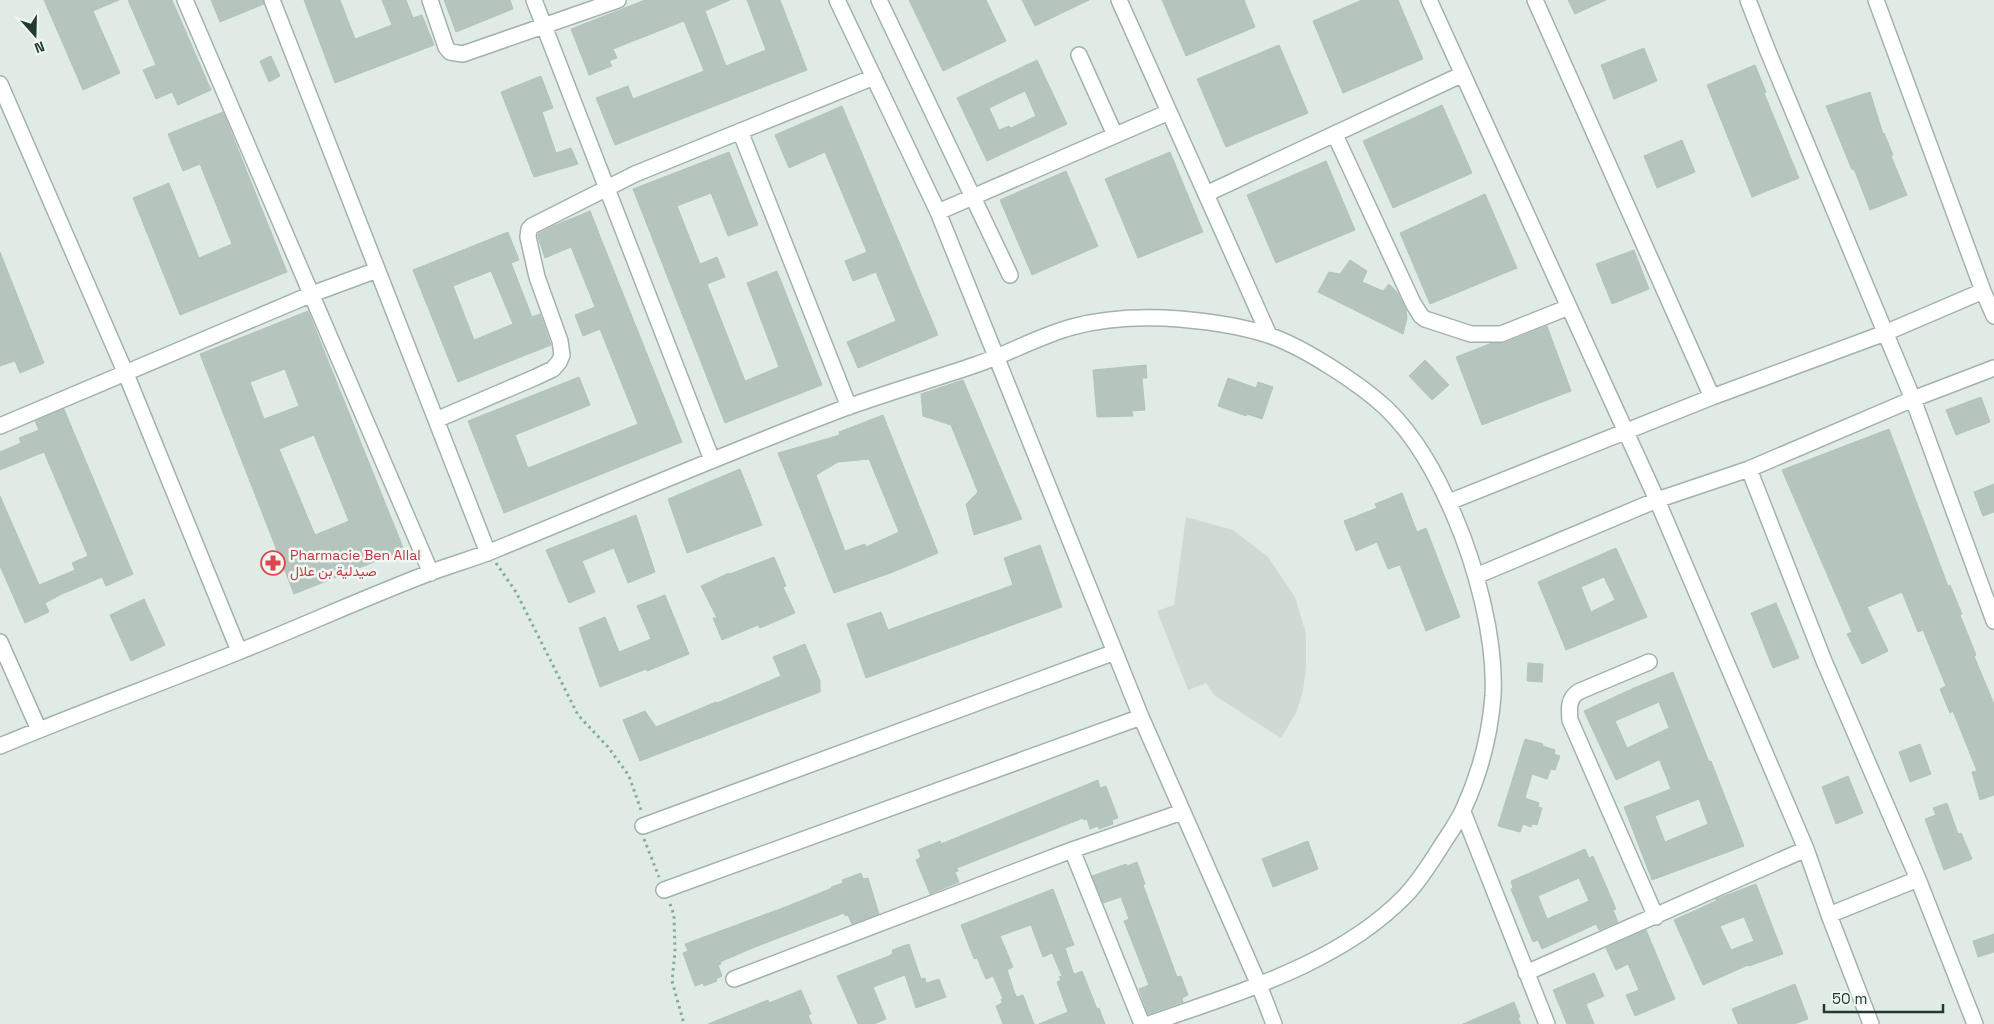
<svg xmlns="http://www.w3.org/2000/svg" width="1994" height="1024" font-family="'Space Grotesk',Vazirmatn,sans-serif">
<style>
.built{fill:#cedad3}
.building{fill:#b5c5bd;stroke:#b2c4bb;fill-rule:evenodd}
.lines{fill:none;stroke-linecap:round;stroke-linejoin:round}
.minor-casing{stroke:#a3b3ab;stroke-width:18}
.path{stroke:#80ae9b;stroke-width:3;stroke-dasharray:2.5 4;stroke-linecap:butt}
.minor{stroke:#fff;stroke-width:15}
.labels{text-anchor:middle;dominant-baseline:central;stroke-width:5;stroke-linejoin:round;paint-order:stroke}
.health-label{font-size:14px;fill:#be3a42;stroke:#f0f7f3;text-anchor:start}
</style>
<rect width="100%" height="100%" fill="#e0ebe5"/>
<path class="built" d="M1186,517L1233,530L1268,557L1295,597L1306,634V668L1303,691L1296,713L1281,738L1214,695L1206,683L1188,690L1157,611L1174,605Z"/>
<path class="building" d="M44,0H119L93,11L120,73L83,90Z
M128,0H172L211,90L178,105L172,92L156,99L143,70L156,65Z
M211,0H263L264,4L220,22Z
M304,0H340L355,39L392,25L382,0H406L413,18L422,15L434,45L335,83Z
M444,0H510L513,9L456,32Z
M645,0H730L705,11L726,66L766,50L747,0H780L807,70L615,145L596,98L628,86L633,99L704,71L684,21L613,49L617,58L609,61L612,66L589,75L571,29Z
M909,0H986L1006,41L943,71Z
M1022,0H1089L1035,26Z
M1162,0H1244L1255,27L1186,56Z
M1362,0H1398L1423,59L1343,93L1313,21Z
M1568,0H1606L1575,14Z
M1279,45L1308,113L1226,147L1197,79Z
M1644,48L1657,81L1614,99L1601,65Z
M271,56L280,76L269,82L260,61Z
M1037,60L1067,124L987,161L957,98ZM1025,91L1036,116L1011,128L1009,126L999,130L989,108Z
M1755,65L1766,92L1764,93L1799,178L1752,197L1707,85Z
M541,76L553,108L542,112L556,153L571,148L578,164L534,177L501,92Z
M1870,92L1883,134L1884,133L1893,155L1891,156L1907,195L1870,210L1854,169L1852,170L1826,106Z
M1442,105L1472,173L1393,208L1363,141Z
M842,106L938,335L858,368L847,342L896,321L876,272L853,281L845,261L867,252L825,152L789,168L775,135Z
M223,112L287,272L180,315L133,198L169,183L199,258L232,244L200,164L183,171L168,134Z
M1682,140L1695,172L1657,188L1644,156Z
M729,152L758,225L728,236L711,193L677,206L700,264L717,257L725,277L707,284L745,381L779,367L747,283L777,271L822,385L725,423L633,189Z
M1170,152L1203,232L1138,258L1105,179Z
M1326,161L1355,230L1276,263L1247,195Z
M1066,171L1098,246L1032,275L1000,200Z
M1485,194L1517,268L1430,304L1400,233Z
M590,211L682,442L504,513L468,421L579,377L590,405L515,435L528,468L638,424L600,329L583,336L575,315L595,307L571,247L545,258L538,237V234L551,227Z
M508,232L519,260L511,263L532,317L540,314L551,345L458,382L413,270ZM491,271L513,324L474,340L453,286Z
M1634,250L1649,289L1612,304L1596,264Z
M0,252L44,363L20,373L15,361L0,366Z
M1350,260L1367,271L1362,282L1383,291L1389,284L1397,292L1406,309L1407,318L1403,334L1318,292L1329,272L1340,274Z
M308,311L404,550L294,594L200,354ZM285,369L299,406L264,419L250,382ZM314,435L349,521L315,535L279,449Z
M1547,326L1571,391L1482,425L1456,357L1492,343H1504Z
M1425,360L1449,385L1432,400L1409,376Z
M1146,365L1147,378H1142L1145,410L1132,411L1133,416L1097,417L1093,370Z
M1228,378L1256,388L1258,382L1273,387L1262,419L1247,414L1246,416L1218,406Z
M963,380L1022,519L974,535L966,504L978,492L951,425L923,416L921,394Z
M1981,397L1990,422L1956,435L1946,410Z
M64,409L133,574L106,586L102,577L62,594L45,603L49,612L25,623L0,566V496L39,585L75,570L72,563L88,556L44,452L0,470V452L21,443L19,438L39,430L35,421Z
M883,415L938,553L893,572L834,593L778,453L840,435L839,432ZM869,459L899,532L866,547L865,544L845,551L816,475L838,462Z
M1889,429L1948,586L1950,585L1962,614L1960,615L1976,655L1974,656L1994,704V795L1980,800L1972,772L1977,771L1953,711L1950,713L1940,689L1946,686L1923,630L1918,632L1902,592L1867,607L1888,651L1862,664L1847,634L1852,632L1782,470Z
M740,469L762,525L687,553L668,499Z
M1994,484V512L1983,516L1974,492Z
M1402,493L1417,532L1426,528L1460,617L1426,631L1400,565L1388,569L1377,542L1356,551L1344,521L1377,508L1375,504Z
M636,515L655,572L628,583L614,548L582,561L595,592L569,603L546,550Z
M1040,545L1062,607L866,678L847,624L881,612L888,630L1013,585L1004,558Z
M1616,548L1647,617L1566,650L1538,582ZM1604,577L1615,600L1591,612L1581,587Z
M774,557L786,586L783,587L795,613L760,628L758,625L722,640L713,618H717L701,586L729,573L730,574Z
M665,595L689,654L647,671L646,669L600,687L579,628L605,617L619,652L651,639L637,606Z
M144,599L165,645L131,661L110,615Z
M1776,603L1799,658L1773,668L1751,613Z
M805,644L820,681V692L640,761L623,720L645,711L656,727L716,702L717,703L781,676L773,657Z
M1528,663L1543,664L1542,682L1527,681Z
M1673,672L1709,762L1711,761L1744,846L1652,880L1624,807L1671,789L1660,761L1659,760L1616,780L1584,711L1634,688ZM1659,702L1669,728L1627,748L1615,721ZM1699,799L1708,824L1665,842L1655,816Z
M1525,739L1543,744L1542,746L1555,750L1554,754L1560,756L1555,770L1551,769L1547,779L1532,774L1525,798L1539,803L1538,807L1542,808L1537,825L1532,824L1531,827L1523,824L1520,832L1498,826Z
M1920,744L1931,774L1910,782L1899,752Z
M1848,776L1863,813L1836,824L1822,787Z
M1098,780L1100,788L1106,786L1118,818L1112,820L1113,824L1099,829L1098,826L1090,829L1087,819L1084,820L1083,818L957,868L958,871L955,872L959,882L930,894L916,860L921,857L918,850L940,841L941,844Z
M1947,803L1958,834L1961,833L1972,859L1944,870L1925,819L1936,815L1933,808Z
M1308,841L1318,869L1273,887L1262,859Z
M1585,849L1589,858L1593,856L1616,909L1613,910L1618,922L1599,930L1596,924L1542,949L1538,940L1533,942L1511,889L1513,888L1511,881ZM1579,878L1589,901L1547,919L1538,896Z
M1137,862L1145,884L1143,885L1177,977L1181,976L1188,995L1182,998L1183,1002L1148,1014L1139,989L1149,985L1124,921L1129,919L1121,897L1103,903L1092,876L1126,864L1127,866Z
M861,873L863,879L868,878L879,914L852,924L848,915L845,916L844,913L755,947L720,962L721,964L718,965L722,976L716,979L717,981L704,986L703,983L695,986L683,953L688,951L685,944L788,906L832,888L831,887L843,883L842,880Z
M1756,884L1783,954L1749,966L1748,965L1703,985L1674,920L1716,901V899L1719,898ZM1744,917L1754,941L1731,950L1720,926Z
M1053,889L1074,945L1065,948L1073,972L1075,974L1082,971L1097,1009L1099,1008L1105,1024H1039L1068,1012L1057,982L1061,980L1059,977L1062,976L1052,953L1043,957L1031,925L1000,936L1013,967L1007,970L1015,994L1017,997L1023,995L1034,1024H1003L996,1006L1002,1003L1001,999H1003L993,976L986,979L977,958L974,959L961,925Z
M1646,930L1675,999L1635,1016L1626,995L1639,990L1628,964L1616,970L1606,948Z
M1994,934V952L1978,957L1973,941Z
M909,944L921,979L925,978L926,983L939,979L946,997L916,1008L905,975L873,987L886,1019L874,1024H858L837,976L889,956L893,953L892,950Z
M1594,973L1604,996L1586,1004L1594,1024H1567L1553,990Z
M1795,984L1808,1019L1794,1024H1738L1732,1009Z
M801,990L811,1014L808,1015L812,1024H708L768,1000L769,1003Z
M1514,1002L1520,1017L1518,1018L1521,1024H1463Z"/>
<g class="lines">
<g class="minor-casing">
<path id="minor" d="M185,0L431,573
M272,0L488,553
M430,0L446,47L450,52L463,54L618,0
M534,0L712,460
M837,0L938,212L1141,717L1259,985L1274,1024
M879,0L1010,275
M1119,0L1269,335
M1429,0L1657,500L1806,849L1829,915L1871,1024
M1535,0L1712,397
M1748,0L1767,49L1913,399L1994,621
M1876,0L1983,291L1994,316
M1079,55L1115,135
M0,84L126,374L239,651
M740,131L849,407
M1335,135L1413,303L1421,316L1425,319L1471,334H1501L1569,307
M1206,194L1463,74
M938,212L1169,112
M436,420L536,377L553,369L559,362L562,355L560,341L537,277L528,237L529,229L532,226L635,174L874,77
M0,426L312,294L377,270
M1749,469L1824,661L1918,879L1975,1024
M1449,502L1712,397L1885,333L1983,291
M1476,576L1657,500L1749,469L1913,399L1994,368
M0,642L39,730
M1649,662L1578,692C1568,699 1569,709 1570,720L1656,917
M0,746C79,713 159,684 238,652C303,626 366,597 432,572C453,564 476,558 497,549C612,502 726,453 842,409C886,393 931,380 975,365C1008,354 1039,336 1072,327C1101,319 1134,317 1164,318C1198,320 1235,324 1268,335C1302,346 1359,383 1386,408C1417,438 1437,476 1454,515C1476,566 1496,639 1493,696C1490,734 1480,773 1464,808C1458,822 1448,835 1440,848C1430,864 1419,881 1406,895C1340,964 1236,993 1149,1024
M1463,812L1547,1024
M643,826L1115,652
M1072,850L1142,1024
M664,890L1141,717
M1829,915L1918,879
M1526,973L1806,849
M734,979L1072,850L1182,812"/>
</g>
<path class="path" d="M496,563L516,592L578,715L608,747L629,776L642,813
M644,839L659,877
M670,904L674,915L675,952L672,981L684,1024"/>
<use href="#minor" class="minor"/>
</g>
<defs>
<g id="pharmacy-ring" transform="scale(1.25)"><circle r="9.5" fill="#f0f7f3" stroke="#e0444e" stroke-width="1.5"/><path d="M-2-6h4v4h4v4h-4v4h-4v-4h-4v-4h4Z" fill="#e0444e"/></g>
</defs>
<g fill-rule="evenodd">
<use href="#pharmacy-ring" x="273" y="563"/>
</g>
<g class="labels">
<g class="health-label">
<text x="290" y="555">Pharmacie Ben Allal<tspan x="290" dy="16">صيدلية بن علال</tspan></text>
</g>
</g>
<g transform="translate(35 35) rotate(160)" stroke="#f0f7f3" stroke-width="4" paint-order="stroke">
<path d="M0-4L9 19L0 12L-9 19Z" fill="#213b31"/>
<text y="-8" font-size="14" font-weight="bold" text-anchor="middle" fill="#213b31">N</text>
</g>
<path d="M1824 1004v8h119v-8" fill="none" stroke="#213b31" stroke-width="2.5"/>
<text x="1832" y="1004" font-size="15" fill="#213b31" stroke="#f0f7f3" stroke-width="4" paint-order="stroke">50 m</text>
</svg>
